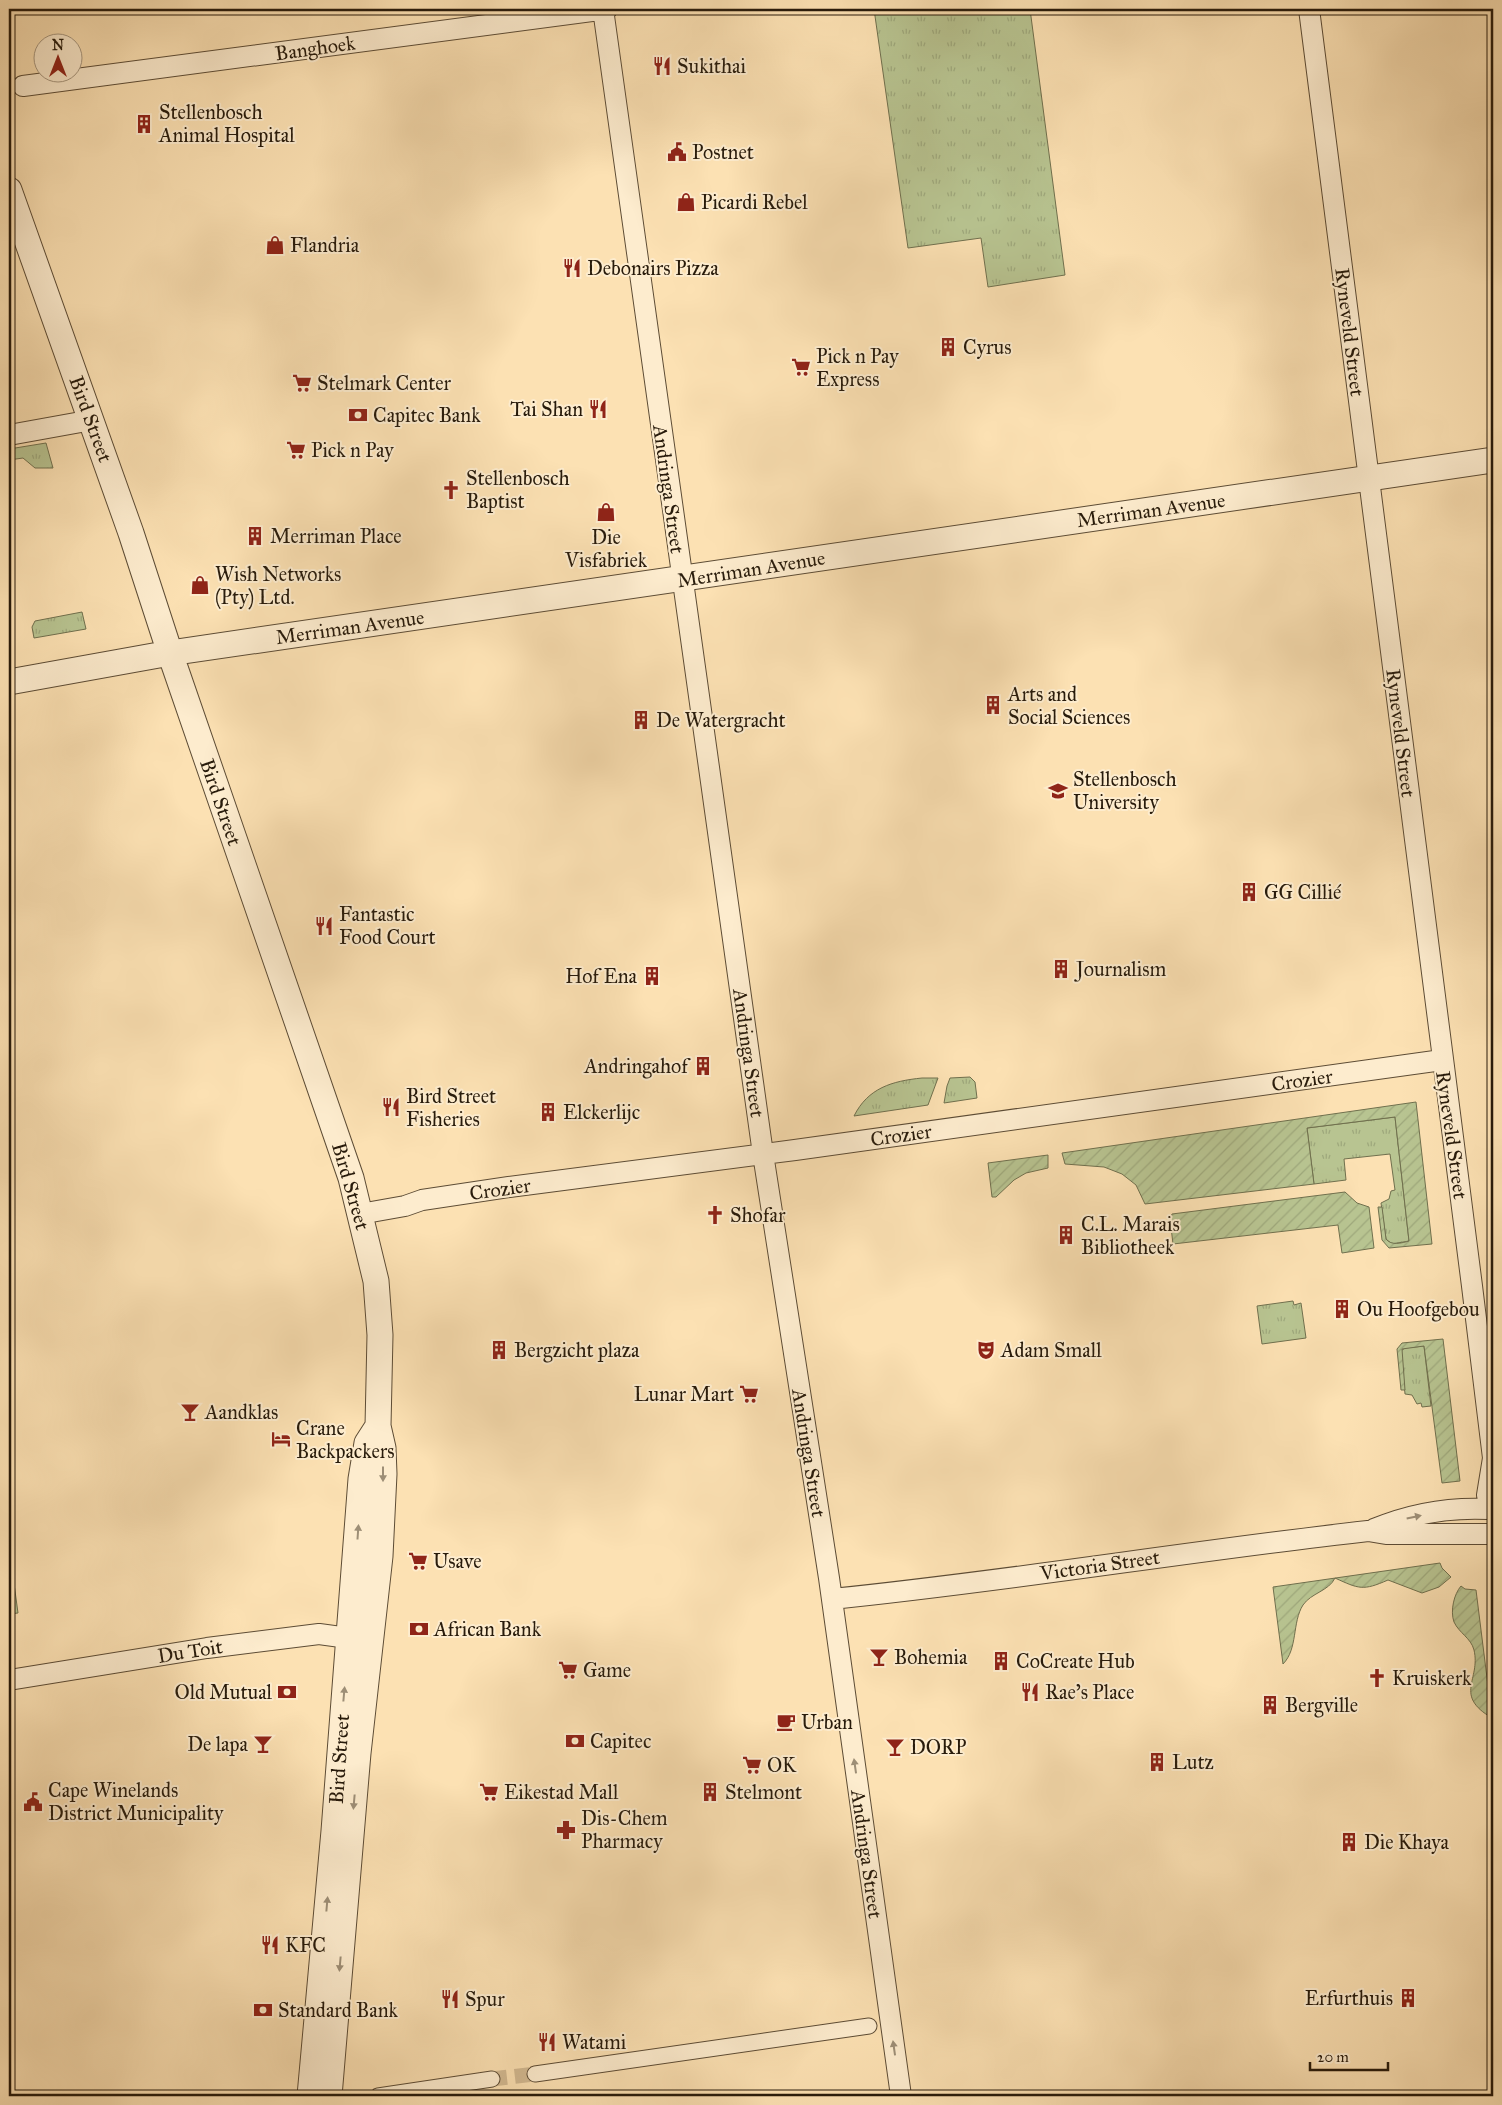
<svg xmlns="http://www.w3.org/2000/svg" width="1502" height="2105" font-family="'IM FELL Great Primer',serif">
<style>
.grass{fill:url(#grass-tufts);stroke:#70704e}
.garden{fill:url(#garden-furrows);stroke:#70704e}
.pitch{fill:#b8c491;stroke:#70704e}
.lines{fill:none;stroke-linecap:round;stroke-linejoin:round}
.pedestrian-tunnel{stroke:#d2b991;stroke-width:15;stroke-dasharray:15 8;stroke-linecap:butt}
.pedestrian-casing{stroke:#5d4c35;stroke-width:17}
.minor-casing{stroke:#5d4c35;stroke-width:22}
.tertiary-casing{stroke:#5d4c35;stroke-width:27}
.pedestrian{stroke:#fdecce;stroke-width:15}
.minor{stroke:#fdecce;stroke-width:20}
.tertiary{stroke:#fdecce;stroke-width:25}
.oneway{fill:#9d8e76}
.labels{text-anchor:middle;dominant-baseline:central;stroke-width:4;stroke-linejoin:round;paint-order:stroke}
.street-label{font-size:20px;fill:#281b0b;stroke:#fdecce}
.poi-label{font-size:20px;fill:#281b0b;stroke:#fdecce;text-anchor:start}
</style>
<defs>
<pattern id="grass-tufts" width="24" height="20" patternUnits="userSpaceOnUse" patternTransform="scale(1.25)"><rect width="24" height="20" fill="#b8c491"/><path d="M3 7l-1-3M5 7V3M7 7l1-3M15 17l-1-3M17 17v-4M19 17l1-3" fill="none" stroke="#9ea87c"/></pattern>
<pattern id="garden-furrows" width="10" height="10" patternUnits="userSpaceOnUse" patternTransform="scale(1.25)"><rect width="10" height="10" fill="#b8c491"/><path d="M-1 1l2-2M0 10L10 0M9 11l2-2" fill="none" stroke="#9ea87c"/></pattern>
</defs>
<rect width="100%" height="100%" fill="#fce1b3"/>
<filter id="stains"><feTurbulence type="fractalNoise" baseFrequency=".004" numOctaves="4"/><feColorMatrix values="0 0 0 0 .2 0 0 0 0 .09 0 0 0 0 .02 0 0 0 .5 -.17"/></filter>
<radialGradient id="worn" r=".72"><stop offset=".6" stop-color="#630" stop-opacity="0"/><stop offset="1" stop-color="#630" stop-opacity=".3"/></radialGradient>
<path class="grass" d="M874,9H1030L1065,275L988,287L981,238L908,248Z
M46,443L53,468H35L23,458L9,460V449Z
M82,612L86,629L34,638L32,627L35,621Z
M970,1077L975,1082L977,1098L944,1103L947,1086L950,1078Z
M922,1078H938L928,1105L854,1116C868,1088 892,1081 922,1078Z
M1395,1117L1409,1241L1392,1244L1386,1239L1381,1203L1389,1199L1391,1191L1395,1190L1390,1154L1344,1159L1346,1180L1314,1184L1307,1128Z
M1293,1301L1294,1305L1301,1303L1306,1338L1262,1344L1257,1306Z
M1424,1346L1431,1406L1422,1407L1421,1403L1417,1404L1412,1395L1405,1394L1401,1351L1405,1348Z
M1493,2090V2096H1438Z"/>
<path class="garden" d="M1416,1102L1432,1244L1389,1248L1382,1240L1378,1207H1382L1386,1239C1391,1246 1402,1243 1409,1241L1395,1117L1307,1128L1314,1184L1145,1204L1136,1185L1122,1174L1104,1167L1065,1164L1062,1153Z
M1048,1155V1168L1026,1173L1014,1180L996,1197H992L988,1163Z
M1345,1192L1357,1203L1369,1207L1374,1248L1342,1253L1338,1225L1173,1244L1170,1219L1172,1214Z
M1443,1339L1460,1481L1442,1483L1424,1346L1402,1349L1405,1390H1401L1397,1349L1402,1343Z
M1440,1563L1442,1568L1451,1577L1439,1587L1422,1593L1388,1580C1363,1591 1359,1589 1335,1578C1329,1591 1311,1593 1303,1605C1292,1622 1298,1649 1283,1664L1273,1587Z
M1461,1586L1465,1589L1476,1590L1492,1718C1453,1695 1481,1680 1474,1650C1471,1638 1459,1633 1454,1622C1450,1611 1454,1594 1461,1586Z"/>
<path class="pitch" d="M9,1547L18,1613L9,1614Z"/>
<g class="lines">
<path class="pedestrian-tunnel" d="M492,2079L535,2074"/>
<g class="pedestrian-casing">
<path id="pedestrian" d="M535,2074L869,2026
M378,2096L492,2079"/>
</g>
<g class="minor-casing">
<path id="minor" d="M603,9L763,1154L829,1578L901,2096
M1309,9L1472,1286L1493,1458L1487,1495L1491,1507
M23,86L607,9
M9,435L92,420
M360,1214L405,1206L422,1200L509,1187L795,1150L1442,1060
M1374,1529C1410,1514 1451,1507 1489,1509
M832,1599C1011,1581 1189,1551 1368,1531L1386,1534H1489
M9,1680L207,1648L319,1634L363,1640"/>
</g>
<g class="tertiary-casing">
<path id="tertiary" d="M9,190L131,533L170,653L351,1178L376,1281L380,1335L378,1426L383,1448L384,1474L380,1556L358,1753L329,2096
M9,682L170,653L1493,460
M310,2096L334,1831L361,1479L367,1443L378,1426"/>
</g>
<use href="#pedestrian" class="pedestrian"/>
<use href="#minor" class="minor"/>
<use href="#tertiary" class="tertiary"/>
</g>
<defs><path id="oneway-solid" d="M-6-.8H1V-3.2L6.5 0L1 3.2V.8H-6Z" transform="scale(1.25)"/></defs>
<g class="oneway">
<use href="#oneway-solid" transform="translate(383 1474) rotate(90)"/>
<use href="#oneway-solid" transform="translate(1414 1517) rotate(-12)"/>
<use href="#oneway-solid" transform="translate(358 1532) rotate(-86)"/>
<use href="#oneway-solid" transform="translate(344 1694) rotate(-85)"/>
<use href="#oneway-solid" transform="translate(855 1766) rotate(-98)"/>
<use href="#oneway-solid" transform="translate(354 1802) rotate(95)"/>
<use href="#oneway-solid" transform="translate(327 1904) rotate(-85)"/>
<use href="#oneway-solid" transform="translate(340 1964) rotate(95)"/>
<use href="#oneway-solid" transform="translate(894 2048) rotate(-98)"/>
</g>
<defs>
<g id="restaurant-bare" transform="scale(1.5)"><path d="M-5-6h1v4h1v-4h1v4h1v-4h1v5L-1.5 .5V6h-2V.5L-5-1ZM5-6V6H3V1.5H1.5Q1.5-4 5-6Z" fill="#8f2418" stroke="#fdecce" stroke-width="2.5" paint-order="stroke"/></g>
<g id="building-bare" transform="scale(1.5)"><path d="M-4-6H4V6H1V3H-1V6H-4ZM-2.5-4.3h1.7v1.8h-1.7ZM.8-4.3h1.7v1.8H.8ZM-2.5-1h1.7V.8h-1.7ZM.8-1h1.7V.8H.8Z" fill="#8f2418" stroke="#fdecce" stroke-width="2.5" paint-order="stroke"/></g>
<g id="civic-bare" transform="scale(1.5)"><path d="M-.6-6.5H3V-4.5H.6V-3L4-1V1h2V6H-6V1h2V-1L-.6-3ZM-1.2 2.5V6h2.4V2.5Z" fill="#8f2418" stroke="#fdecce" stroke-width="2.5" paint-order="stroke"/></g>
<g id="shop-bare" transform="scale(1.5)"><path d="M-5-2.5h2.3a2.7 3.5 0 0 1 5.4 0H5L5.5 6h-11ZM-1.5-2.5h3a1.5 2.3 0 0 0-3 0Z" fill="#8f2418" stroke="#fdecce" stroke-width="2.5" paint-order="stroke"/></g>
<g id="supermarket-bare" transform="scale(1.5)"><path d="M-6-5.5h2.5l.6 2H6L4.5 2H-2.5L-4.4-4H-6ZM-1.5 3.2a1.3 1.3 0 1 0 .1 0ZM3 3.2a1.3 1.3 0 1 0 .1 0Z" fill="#8f2418" stroke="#fdecce" stroke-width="2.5" paint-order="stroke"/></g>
<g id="bank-bare" transform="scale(1.5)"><path d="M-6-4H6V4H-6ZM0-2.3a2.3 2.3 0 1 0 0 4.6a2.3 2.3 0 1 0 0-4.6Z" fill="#8f2418" stroke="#fdecce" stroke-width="2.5" paint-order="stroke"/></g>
<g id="church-bare" transform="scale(1.5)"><path d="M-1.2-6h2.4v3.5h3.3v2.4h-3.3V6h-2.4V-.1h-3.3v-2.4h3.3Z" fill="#8f2418" stroke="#fdecce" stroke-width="2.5" paint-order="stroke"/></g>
<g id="university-bare" transform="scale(1.5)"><path d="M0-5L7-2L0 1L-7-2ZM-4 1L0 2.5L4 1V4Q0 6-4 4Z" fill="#8f2418" stroke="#fdecce" stroke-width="2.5" paint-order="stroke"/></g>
<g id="theatre-bare" transform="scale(1.5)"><path d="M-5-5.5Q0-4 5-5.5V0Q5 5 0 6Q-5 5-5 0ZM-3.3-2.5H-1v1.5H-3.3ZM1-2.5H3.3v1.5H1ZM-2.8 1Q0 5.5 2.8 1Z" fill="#8f2418" stroke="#fdecce" stroke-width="2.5" paint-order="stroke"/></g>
<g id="bar-bare" transform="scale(1.5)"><path d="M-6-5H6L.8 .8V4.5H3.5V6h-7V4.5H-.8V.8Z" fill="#8f2418" stroke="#fdecce" stroke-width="2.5" paint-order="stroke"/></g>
<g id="hotel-bare" transform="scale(1.5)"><path d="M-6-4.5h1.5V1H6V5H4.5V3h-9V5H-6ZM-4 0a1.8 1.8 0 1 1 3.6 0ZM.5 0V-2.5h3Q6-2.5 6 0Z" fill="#8f2418" stroke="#fdecce" stroke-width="2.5" paint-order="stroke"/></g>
<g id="cafe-bare" transform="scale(1.5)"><path d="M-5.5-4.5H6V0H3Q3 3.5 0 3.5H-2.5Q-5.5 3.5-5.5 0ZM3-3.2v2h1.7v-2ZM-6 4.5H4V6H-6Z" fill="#8f2418" stroke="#fdecce" stroke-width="2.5" paint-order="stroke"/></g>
<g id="pharmacy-bare" transform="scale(1.5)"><path d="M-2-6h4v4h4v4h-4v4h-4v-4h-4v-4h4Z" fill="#8f2418" stroke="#fdecce" stroke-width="2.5" paint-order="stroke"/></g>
</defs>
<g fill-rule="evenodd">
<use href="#restaurant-bare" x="662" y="66"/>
<use href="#building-bare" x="144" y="124"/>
<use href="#civic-bare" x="677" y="152"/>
<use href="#shop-bare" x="686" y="202"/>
<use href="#shop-bare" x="275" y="245"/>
<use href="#restaurant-bare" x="572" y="268"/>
<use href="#building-bare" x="948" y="347"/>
<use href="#supermarket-bare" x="801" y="367"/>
<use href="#supermarket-bare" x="302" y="383"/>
<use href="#restaurant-bare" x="598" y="409"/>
<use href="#bank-bare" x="358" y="415"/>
<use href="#supermarket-bare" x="296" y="450"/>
<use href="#church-bare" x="451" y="490"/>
<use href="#shop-bare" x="606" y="512"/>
<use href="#building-bare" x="255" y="536"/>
<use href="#shop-bare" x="200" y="585"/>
<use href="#building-bare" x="993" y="705"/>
<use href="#building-bare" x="641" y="720"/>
<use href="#university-bare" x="1058" y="791"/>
<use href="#building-bare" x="1249" y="892"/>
<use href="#restaurant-bare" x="324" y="926"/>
<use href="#building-bare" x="1061" y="969"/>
<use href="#building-bare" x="652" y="976"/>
<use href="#building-bare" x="703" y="1066"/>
<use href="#restaurant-bare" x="391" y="1107"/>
<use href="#building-bare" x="548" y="1112"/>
<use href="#church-bare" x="715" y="1215"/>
<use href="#building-bare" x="1066" y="1235"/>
<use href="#building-bare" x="1342" y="1309"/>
<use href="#building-bare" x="499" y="1350"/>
<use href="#theatre-bare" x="986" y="1350"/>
<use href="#supermarket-bare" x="749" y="1394"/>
<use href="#bar-bare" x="190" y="1412"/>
<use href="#hotel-bare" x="281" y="1439"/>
<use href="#supermarket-bare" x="418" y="1561"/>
<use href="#bank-bare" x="419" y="1629"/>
<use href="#bar-bare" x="879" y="1657"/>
<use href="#building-bare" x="1001" y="1661"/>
<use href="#supermarket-bare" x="568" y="1670"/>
<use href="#church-bare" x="1377" y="1678"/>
<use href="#bank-bare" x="287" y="1692"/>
<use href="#restaurant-bare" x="1030" y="1692"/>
<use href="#building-bare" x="1270" y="1705"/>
<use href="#cafe-bare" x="786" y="1722"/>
<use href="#bank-bare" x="575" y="1741"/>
<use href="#bar-bare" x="263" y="1744"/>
<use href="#bar-bare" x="895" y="1747"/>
<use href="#building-bare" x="1157" y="1762"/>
<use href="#supermarket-bare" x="752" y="1765"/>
<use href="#supermarket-bare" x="489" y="1792"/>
<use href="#building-bare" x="710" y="1792"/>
<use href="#civic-bare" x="33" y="1802"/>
<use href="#pharmacy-bare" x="566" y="1830"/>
<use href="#building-bare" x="1349" y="1842"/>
<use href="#restaurant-bare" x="270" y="1945"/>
<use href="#building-bare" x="1408" y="1998"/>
<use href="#restaurant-bare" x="450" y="1999"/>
<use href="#bank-bare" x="263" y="2010"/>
<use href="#restaurant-bare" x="547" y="2042"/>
</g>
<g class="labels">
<g class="street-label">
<text transform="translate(315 48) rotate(-8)">Banghoek</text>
<text transform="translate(1350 332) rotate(83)">Ryneveld Street</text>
<text transform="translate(91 419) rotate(70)">Bird Street</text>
<text transform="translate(669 489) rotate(82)">Andringa Street</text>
<text transform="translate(1151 510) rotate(-8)">Merriman Avenue</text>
<text transform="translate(751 569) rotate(-9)">Merriman Avenue</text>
<text transform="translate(350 627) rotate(-8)">Merriman Avenue</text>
<text transform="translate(1401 733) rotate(83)">Ryneveld Street</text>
<text transform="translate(221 802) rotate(71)">Bird Street</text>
<text transform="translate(749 1053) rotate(82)">Andringa Street</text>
<text transform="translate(1302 1080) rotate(-8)">Crozier</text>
<text transform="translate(901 1135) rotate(-8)">Crozier</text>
<text transform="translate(1452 1135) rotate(82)">Ryneveld Street</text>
<text transform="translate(351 1186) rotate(74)">Bird Street</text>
<text transform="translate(500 1189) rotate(-8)">Crozier</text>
<text transform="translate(809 1453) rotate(81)">Andringa Street</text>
<text transform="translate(1100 1565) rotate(-8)">Victoria Street</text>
<text transform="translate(190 1651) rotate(-9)">Du Toit</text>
<text transform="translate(339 1759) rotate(-86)">Bird Street</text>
<text transform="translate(867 1854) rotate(82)">Andringa Street</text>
</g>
<g class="poi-label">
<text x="677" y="66">Sukithai</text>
<text x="159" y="112">Stellenbosch<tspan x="159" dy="23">Animal Hospital</tspan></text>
<text x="692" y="152">Postnet</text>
<text x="701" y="202">Picardi Rebel</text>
<text x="290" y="245">Flandria</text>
<text x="587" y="268">Debonairs Pizza</text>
<text x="963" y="347">Cyrus</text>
<text x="816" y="356">Pick n Pay<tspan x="816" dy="23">Express</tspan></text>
<text x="317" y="383">Stelmark Center</text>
<text x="583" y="409" text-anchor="end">Tai Shan</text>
<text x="373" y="415">Capitec Bank</text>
<text x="311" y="450">Pick n Pay</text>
<text x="466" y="478">Stellenbosch<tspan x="466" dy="23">Baptist</tspan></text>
<text x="270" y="536">Merriman Place</text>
<text x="606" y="537" text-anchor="middle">Die<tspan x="606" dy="23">Visfabriek</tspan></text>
<text x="215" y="574">Wish Networks<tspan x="215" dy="23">(Pty) Ltd.</tspan></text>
<text x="1008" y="694">Arts and<tspan x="1008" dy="23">Social Sciences</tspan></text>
<text x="656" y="720">De Watergracht</text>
<text x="1073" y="779">Stellenbosch<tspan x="1073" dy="23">University</tspan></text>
<text x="1264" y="892">GG Cillié</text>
<text x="339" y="914">Fantastic<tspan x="339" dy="23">Food Court</tspan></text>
<text x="1076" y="969">Journalism</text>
<text x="637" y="976" text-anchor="end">Hof Ena</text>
<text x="688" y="1066" text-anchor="end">Andringahof</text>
<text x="406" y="1096">Bird Street<tspan x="406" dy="23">Fisheries</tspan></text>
<text x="563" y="1112">Elckerlijc</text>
<text x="730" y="1215">Shofar</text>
<text x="1081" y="1224">C.L. Marais<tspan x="1081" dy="23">Bibliotheek</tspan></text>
<text x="1357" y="1309">Ou Hoofgebou</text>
<text x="514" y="1350">Bergzicht plaza</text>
<text x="1001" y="1350">Adam Small</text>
<text x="734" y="1394" text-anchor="end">Lunar Mart</text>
<text x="205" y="1412">Aandklas</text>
<text x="296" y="1428">Crane<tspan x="296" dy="23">Backpackers</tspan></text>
<text x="433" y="1561">Usave</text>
<text x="434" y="1629">African Bank</text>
<text x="894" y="1657">Bohemia</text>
<text x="1016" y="1661">CoCreate Hub</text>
<text x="583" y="1670">Game</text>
<text x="1392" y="1678">Kruiskerk</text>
<text x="272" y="1692" text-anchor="end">Old Mutual</text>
<text x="1045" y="1692">Rae's Place</text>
<text x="1285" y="1705">Bergville</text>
<text x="801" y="1722">Urban</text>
<text x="590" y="1741">Capitec</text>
<text x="248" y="1744" text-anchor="end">De lapa</text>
<text x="910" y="1747">DORP</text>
<text x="1172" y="1762">Lutz</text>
<text x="767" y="1765">OK</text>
<text x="48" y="1790">Cape Winelands<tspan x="48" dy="23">District Municipality</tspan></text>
<text x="504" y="1792">Eikestad Mall</text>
<text x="725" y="1792">Stelmont</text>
<text x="581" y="1818">Dis-Chem<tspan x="581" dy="23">Pharmacy</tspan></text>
<text x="1364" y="1842">Die Khaya</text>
<text x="285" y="1945">KFC</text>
<text x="1393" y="1998" text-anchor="end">Erfurthuis</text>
<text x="465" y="1999">Spur</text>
<text x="278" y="2010">Standard Bank</text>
<text x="562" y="2042">Watami</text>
</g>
</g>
<rect width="1502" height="2105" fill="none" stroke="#fce1b3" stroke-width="30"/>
<rect x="10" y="10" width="1482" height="2085" fill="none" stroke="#281b0b" stroke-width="2.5"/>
<rect x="15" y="15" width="1472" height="2075" fill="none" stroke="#281b0b"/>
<g transform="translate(58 58)"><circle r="24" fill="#fdecce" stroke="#a89880"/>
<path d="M0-4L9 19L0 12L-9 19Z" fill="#8f2418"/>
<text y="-8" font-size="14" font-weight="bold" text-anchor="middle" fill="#281b0b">N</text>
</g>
<path d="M1310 2062v8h78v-8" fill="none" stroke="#281b0b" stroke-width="2.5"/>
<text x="1317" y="2062" font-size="15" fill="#281b0b" stroke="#fdecce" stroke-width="4" paint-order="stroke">20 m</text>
<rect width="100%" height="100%" filter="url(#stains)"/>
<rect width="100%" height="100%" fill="url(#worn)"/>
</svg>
